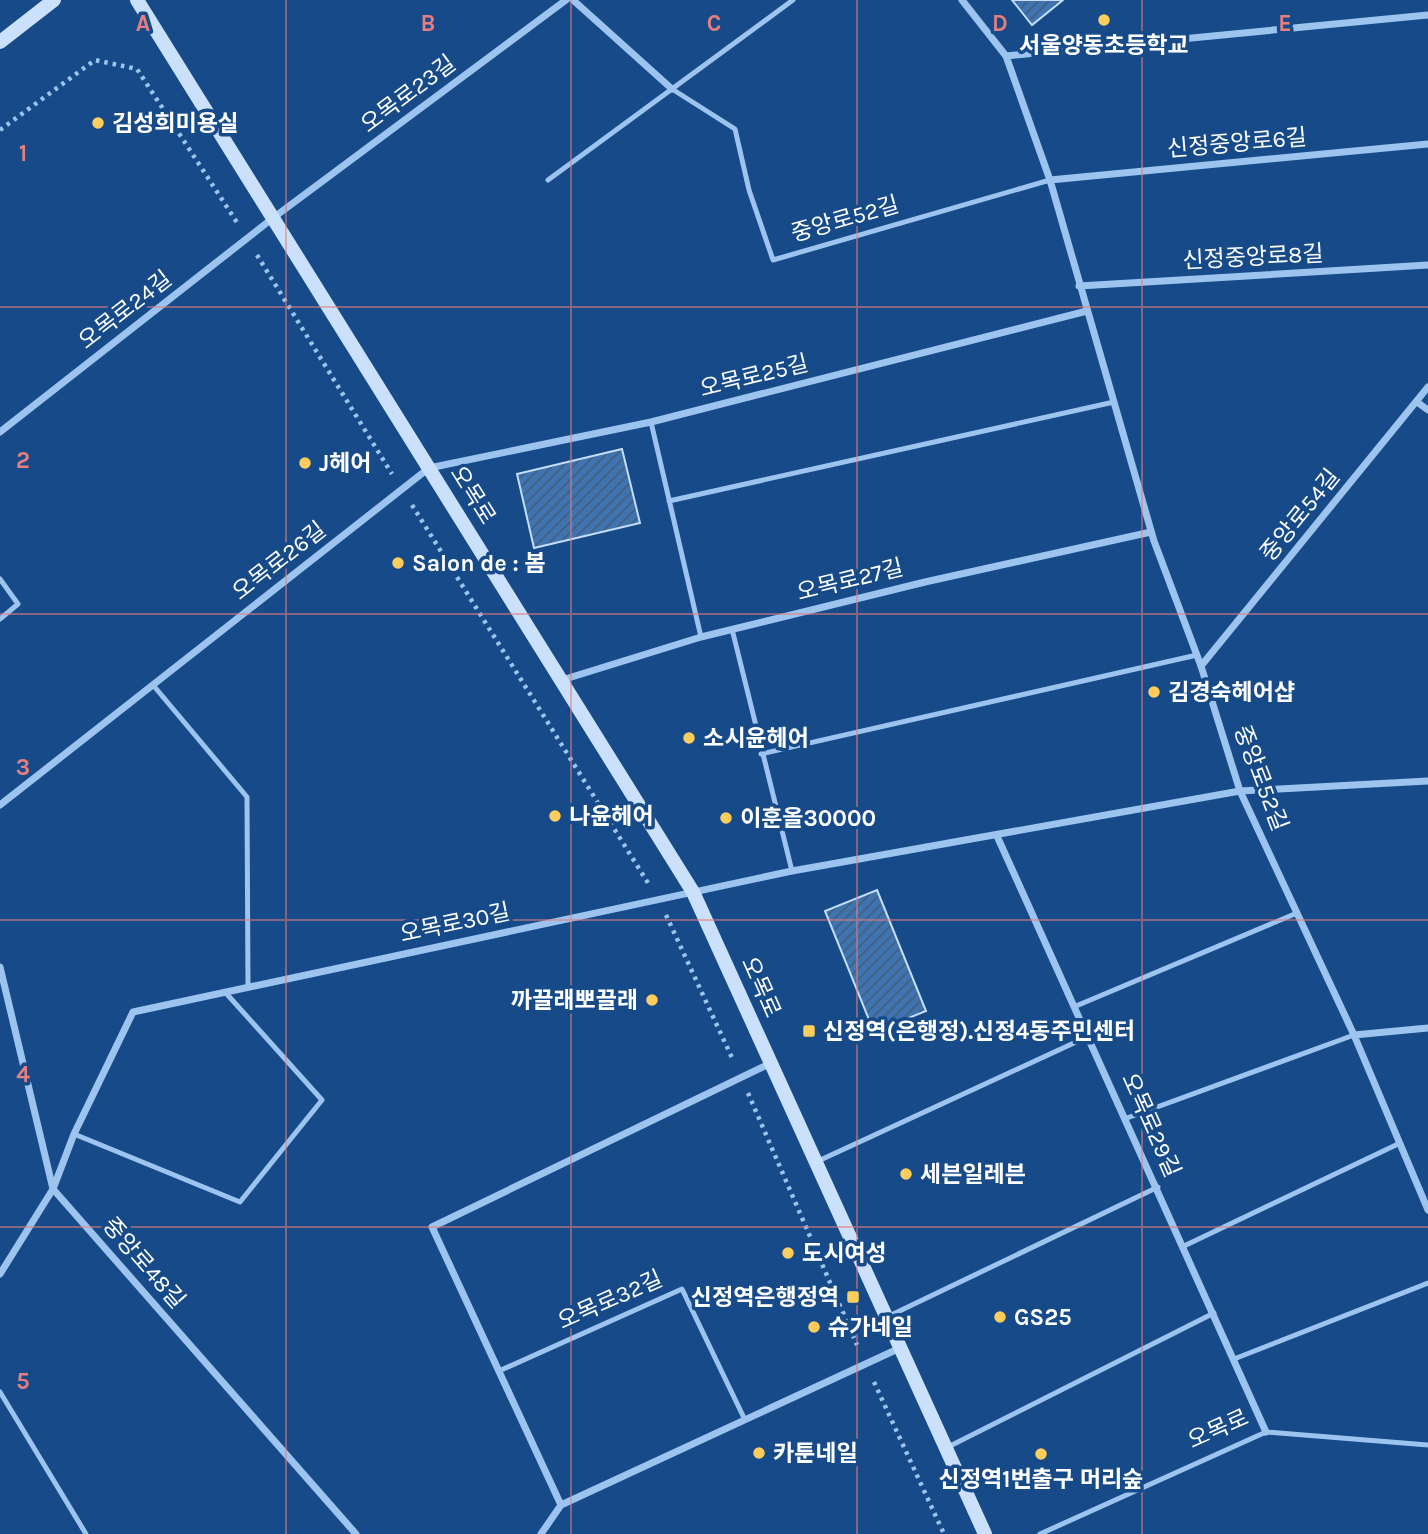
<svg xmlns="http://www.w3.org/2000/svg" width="1428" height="1534" font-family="Karla,'Noto Sans KR',sans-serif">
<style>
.building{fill:url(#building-hatch);stroke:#c3ddfb;stroke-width:2}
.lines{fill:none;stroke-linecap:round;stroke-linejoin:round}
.path{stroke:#9dc4ef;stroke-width:4.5;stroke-dasharray:3.5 5;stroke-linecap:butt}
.service{stroke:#9dc4ef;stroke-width:5}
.minor{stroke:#9dc4ef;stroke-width:7}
.secondary{stroke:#cbe0fa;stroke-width:14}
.grid{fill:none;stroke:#e67e7e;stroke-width:2;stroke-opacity:0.55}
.poi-dot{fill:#ffcd5b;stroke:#164a89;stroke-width:2.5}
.labels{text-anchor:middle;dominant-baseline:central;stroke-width:7;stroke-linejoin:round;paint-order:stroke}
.poi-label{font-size:23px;font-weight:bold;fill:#fff;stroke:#164a89;text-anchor:start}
.street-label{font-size:23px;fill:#fff;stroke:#164a89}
.grid-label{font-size:23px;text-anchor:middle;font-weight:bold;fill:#e67e7e;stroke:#164a89;stroke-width:7;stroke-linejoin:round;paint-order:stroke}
</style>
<defs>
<pattern id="building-hatch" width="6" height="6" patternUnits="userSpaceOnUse" patternTransform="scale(1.75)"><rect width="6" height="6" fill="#3e74b2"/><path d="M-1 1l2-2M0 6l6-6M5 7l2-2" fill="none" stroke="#465e7a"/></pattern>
</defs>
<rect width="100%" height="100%" fill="#164a89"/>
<path class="building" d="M1012,0H1063L1032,25Z
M622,449L640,523L534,548L517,474Z
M877,890L926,1011L874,1032L825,911Z"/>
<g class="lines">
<path class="path" d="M0,130L95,60L137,69L238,224
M257,255L392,474
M412,505L648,883
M666,915L733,1060
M748,1093L857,1345
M874,1382L944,1534"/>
<path class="service" d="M672,89L735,129L749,190L773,260L1050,180
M548,180L793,0
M651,422L701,637
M669,501L1114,402
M0,579L18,604L0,619
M732,629L792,871
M153,685L247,797L248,987
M761,754L1197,655
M1076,1006L1297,913
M1127,1118L1354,1035
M74,1134L240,1202L322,1100L225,992
M816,1162L1089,1036
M1184,1246L1398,1144
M887,1317L1158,1187
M1234,1359L1428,1283
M499,1371L682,1289L745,1420
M0,1392L86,1534
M948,1447L1214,1313
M1040,1534L1266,1432L1428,1445"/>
<path class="minor" d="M573,0L672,89
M962,0L1006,56L1050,180L1154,541L1201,666L1240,791L1354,1035L1428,1210
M1006,56L1428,15
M1050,180L1428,144
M1079,286L1428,265
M1417,402L1428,410
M0,432L273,218L566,0
M1201,666L1428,387
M562,680L701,637L925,582L1151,532
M0,805L429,468L651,422L1087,311
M997,836L1266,1432
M0,967L53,1189L356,1534
M1354,1035L1428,1028
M0,1274L53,1189L74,1134L133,1012L792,871L1240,791L1428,781
M561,1505L432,1227L771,1063
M541,1534L561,1505L900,1348"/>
<path class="secondary" d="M137,0L693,892L985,1534
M0,42L54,0"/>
</g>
<path class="grid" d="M286,0V1534M571,0V1534M857,0V1534M1142,0V1534M0,307H1428M0,614H1428M0,920H1428M0,1227H1428"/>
<g class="poi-dot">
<circle cx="1104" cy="20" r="7"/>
<circle cx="98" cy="123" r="7"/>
<circle cx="305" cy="463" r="7"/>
<circle cx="398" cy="563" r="7"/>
<circle cx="1154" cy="692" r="7"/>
<circle cx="689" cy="738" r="7"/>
<circle cx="555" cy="816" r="7"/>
<circle cx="726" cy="818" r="7"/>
<circle cx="652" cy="1000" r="7"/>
<rect x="802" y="1024" width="14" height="14" rx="3.5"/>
<circle cx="906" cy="1174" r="7"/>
<circle cx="788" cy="1253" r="7"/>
<rect x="846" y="1290" width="14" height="14" rx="3.5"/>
<circle cx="1000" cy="1317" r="7"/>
<circle cx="814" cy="1327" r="7"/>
<circle cx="759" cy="1453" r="7"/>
<circle cx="1041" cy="1454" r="7"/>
</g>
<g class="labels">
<g class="poi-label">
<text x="1104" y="45" text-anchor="middle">서울양동초등학교</text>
<text x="112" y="123">김성희미용실</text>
<text x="319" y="463">J헤어</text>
<text x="412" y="563">Salon de : 봄</text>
<text x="1168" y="692">김경숙헤어샵</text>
<text x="703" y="738">소시윤헤어</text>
<text x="569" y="816">나윤헤어</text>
<text x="740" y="818">이훈올30000</text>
<text x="638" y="1000" text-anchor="end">까끌래뽀끌래</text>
<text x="823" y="1031">신정역(은행정).신정4동주민센터</text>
<text x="920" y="1174">세븐일레븐</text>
<text x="802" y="1253">도시여성</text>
<text x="839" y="1297" text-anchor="end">신정역은행정역</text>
<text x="1014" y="1317">GS25</text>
<text x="828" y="1327">슈가네일</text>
<text x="773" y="1453">카툰네일</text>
<text x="1041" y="1479" text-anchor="middle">신정역1번출구 머리숲</text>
</g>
<g class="street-label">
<text transform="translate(408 94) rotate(-37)">오목로23길</text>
<text transform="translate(1237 143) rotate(-5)">신정중앙로6길</text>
<text transform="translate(845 219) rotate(-16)">중앙로52길</text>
<text transform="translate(1253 257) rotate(-3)">신정중앙로8길</text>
<text transform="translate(125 310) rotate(-38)">오목로24길</text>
<text transform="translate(754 376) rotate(-14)">오목로25길</text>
<text transform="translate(473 495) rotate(58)">오목로</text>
<text transform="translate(1300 515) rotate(-51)">중앙로54길</text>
<text transform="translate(279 561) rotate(-38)">오목로26길</text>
<text transform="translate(850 580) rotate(-14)">오목로27길</text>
<text transform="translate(1261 778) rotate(69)">중앙로52길</text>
<text transform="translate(455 923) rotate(-12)">오목로30길</text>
<text transform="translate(761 987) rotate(66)">오목로</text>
<text transform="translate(1151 1125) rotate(66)">오목로29길</text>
<text transform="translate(144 1263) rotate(49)">중앙로48길</text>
<text transform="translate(610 1300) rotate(-24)">오목로32길</text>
<text transform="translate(1218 1429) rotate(-24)">오목로</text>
</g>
</g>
<g class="grid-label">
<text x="143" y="31">A</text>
<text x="428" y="31">B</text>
<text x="714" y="31">C</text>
<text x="1000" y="31">D</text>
<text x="1285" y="31">E</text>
<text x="23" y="161">1</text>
<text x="23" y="468">2</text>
<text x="23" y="775">3</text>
<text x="23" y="1082">4</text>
<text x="23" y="1389">5</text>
</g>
</svg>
